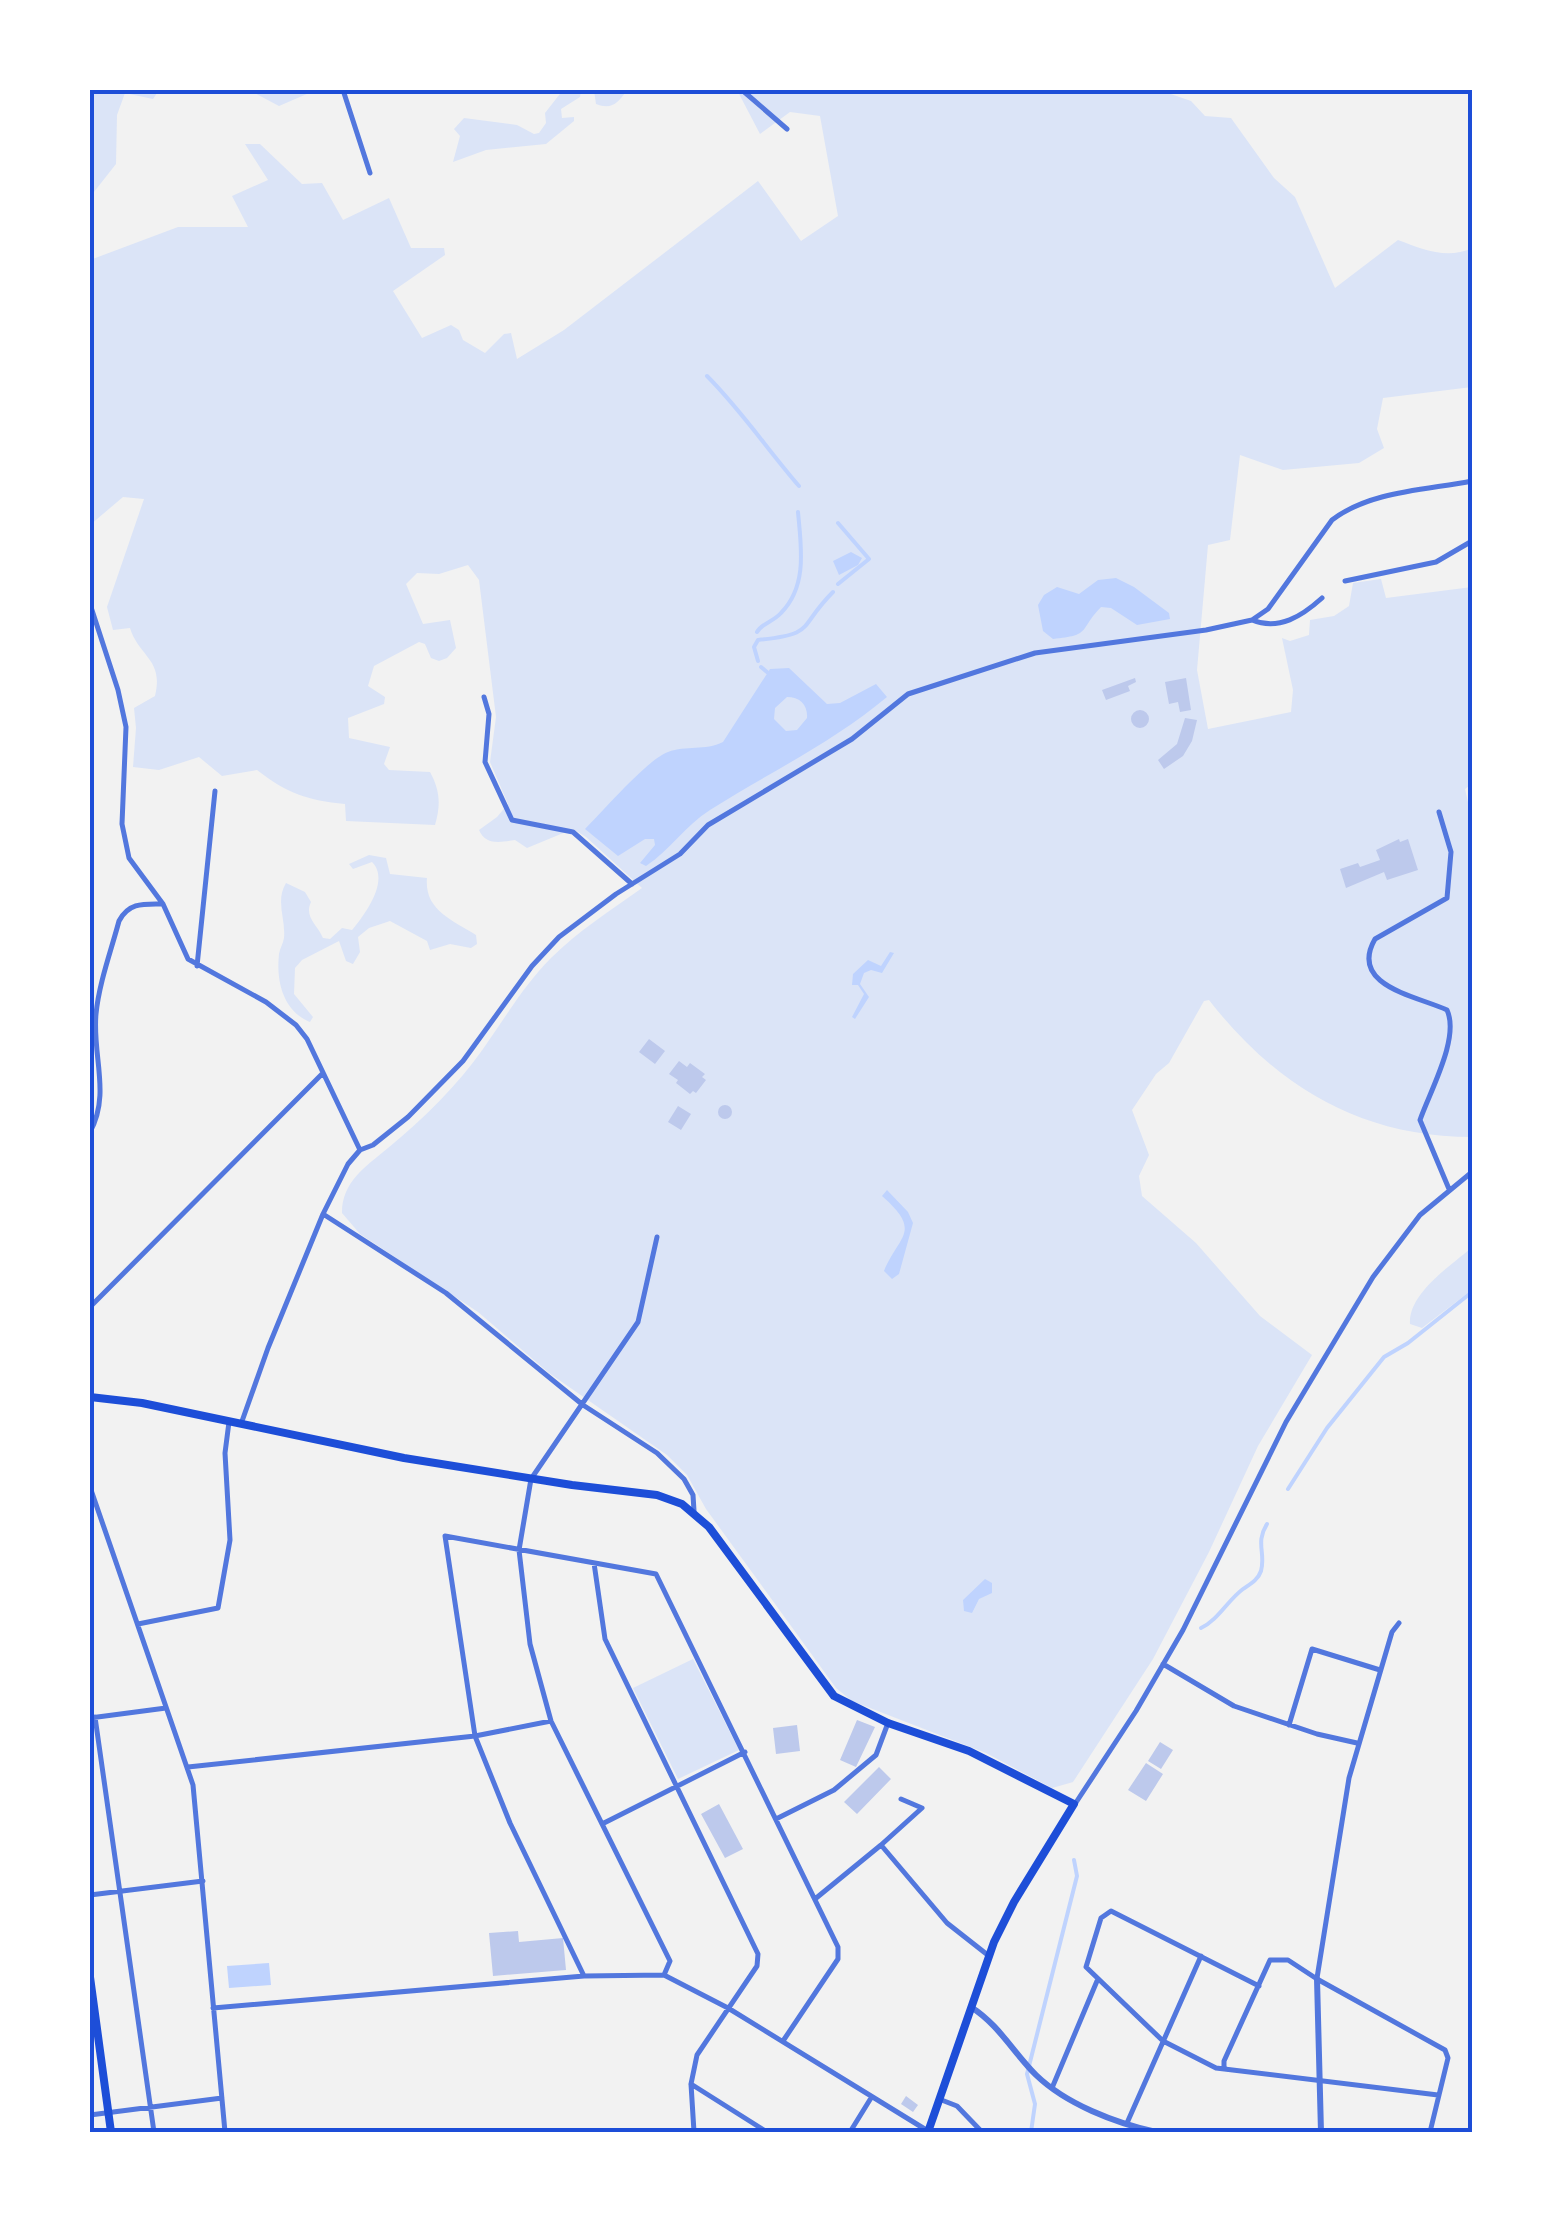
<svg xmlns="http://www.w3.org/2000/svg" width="1562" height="2222" font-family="'Fira Sans Condensed',sans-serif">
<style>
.green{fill:#dbe4f7}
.water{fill:#bfd3fe;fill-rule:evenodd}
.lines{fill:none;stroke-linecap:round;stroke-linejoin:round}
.stream{stroke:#bfd3fe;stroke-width:4}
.building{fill:#bdc9ec}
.minor{stroke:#5277de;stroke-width:5}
.tertiary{stroke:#5277de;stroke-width:6}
.primary{stroke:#1d4ed8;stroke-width:8}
.neatline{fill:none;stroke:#1d4ed8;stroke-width:4}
</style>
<rect width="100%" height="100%" fill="#f2f2f2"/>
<path class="green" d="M90,90H159L153,99L125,93L117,115L116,164L90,197Z
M249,90H316L279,106Z
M563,90H581L580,97L561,109L562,118L574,117V121L546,144L486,150L453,162L460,136L454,129L464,118L517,125L534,134L539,133L546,123L545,113Z
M594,90H627C618,103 612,110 596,104Z
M737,90H1159L1191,101L1205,116L1231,118L1274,178L1295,197L1335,288L1398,240C1422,249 1447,260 1472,248V387L1383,398L1377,429L1384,448L1359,463L1283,470L1240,455L1230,540L1208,545L1197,670L1208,729L1291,712L1293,690L1282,638L1290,641L1309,635L1310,620L1334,616L1349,606L1353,583L1381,579L1386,598L1472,587V784L1465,789L1472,820V1137C1360,1137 1276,1086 1209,1000L1204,1001L1169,1063L1156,1074L1132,1110L1149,1155L1139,1176L1142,1196L1196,1243L1260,1316L1312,1355L1258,1446L1209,1552L1153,1659L1073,1782L1052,1788L986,1753L852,1701L836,1688L706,1509L687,1475L667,1455L549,1373L478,1312L360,1234L342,1213C342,1182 365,1167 388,1148C422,1120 457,1086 483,1049C505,1018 524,985 551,958C578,931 611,910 642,888L586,837L573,829L527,848L515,840C501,842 486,846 479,830L497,817L508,804L490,762L496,717L479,580L468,565L439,574L417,573L406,584L423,624L450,620L456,648L447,658L439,661L431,658L425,644L419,642L374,666L368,686L385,697L384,704L348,718L349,738L390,747L384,764L389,770L430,772C440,790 441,805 435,825L346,821L345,804C307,800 288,794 257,770L222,776L199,757L159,770L133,767L136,728L134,708L155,696C164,659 139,657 130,628L113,630L107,607L144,499L123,497L90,525V260L178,227H248L232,196L268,180L245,144H260L302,184L322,183L343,220L389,198L411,248H444L445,255L393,291L422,338L451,325L459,330L463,340L485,353L504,334L511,333L517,359L564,330L758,181L801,241L838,216L820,116L790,112L760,134Z
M369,855L386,858L390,874L427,878C424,910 452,920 476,935L477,944L471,948L450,944L430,950L427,941L390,921L369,928L358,937L360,952L353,964L346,961L339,941L302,960L295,968L294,994L313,1017L310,1022C283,1011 276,981 279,954C280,948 283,944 284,938C286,920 275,901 286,883L305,892L311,902C304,917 317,924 323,938L330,939L342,928L352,930C366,913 390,880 372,862L353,869L349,864Z
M1472,1233L1469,1292L1422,1328L1410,1324C1408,1294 1449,1267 1470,1249Z
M693,1659L739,1750L678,1779L633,1688Z"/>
<path class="water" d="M851,552L862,558L858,565L839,575L833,561Z
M1116,578L1134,587L1169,613L1170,619L1137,625L1111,608L1101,607C1078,631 1092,635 1053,639L1043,631L1038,605L1044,595L1057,587L1079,594L1098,580Z
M789,668L827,704L840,703L876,684L887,697C832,743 770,772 710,810C685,826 670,850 646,866L640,863L655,845L654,839H645L618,856L585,829C602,812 648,759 668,752C686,745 705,751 723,742L770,669ZM787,697C800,697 808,705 807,718L797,730L786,731L774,719L775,708Z
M890,952L894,953L882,973L871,970L864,973L860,984L869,997L855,1019L852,1017L864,994L858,985H852L853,974L868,960L881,966Z
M887,1190L908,1212L913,1223L899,1274L892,1279L884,1271C899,1235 923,1232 882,1196Z
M985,1579L992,1583V1593L979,1599L972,1613L964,1611L963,1600Z
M269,1963L271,1985L229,1988L227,1966Z"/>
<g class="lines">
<path class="stream" d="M707,376C741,410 767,449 799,486
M838,584L869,559L838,523
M757,632C762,623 773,622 781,613C808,586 801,546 798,512
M758,661L754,647L758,640C817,634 797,628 833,592
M761,667L767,672
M1288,1489L1327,1428L1384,1357L1408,1343L1472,1292
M1201,1628C1218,1620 1228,1600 1243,1589C1250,1584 1258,1580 1261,1571C1266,1553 1255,1543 1267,1524
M1031,2132L1035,2104L1027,2074L1077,1876L1074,1860"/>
</g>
<path class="building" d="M1135,678L1136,682L1128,686L1130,691L1106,700L1102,690Z
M1186,678L1191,710L1180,712L1178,702L1169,704L1165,682Z
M1131 719a9 9 0 1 1 18 0a9 9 0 1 1-18 0Z
M1185,718L1197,720L1192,741L1183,756L1164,769L1158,760L1177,744Z
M1399,839L1400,842L1408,839L1418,870L1387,880L1384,872L1346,888L1340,869L1358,863L1360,867L1380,860L1376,850Z
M649,1039L665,1051L655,1064L639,1052Z
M679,1061L687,1067L690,1063L705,1074L702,1077L706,1080L696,1093L693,1091L690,1094L676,1083L678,1080L669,1074Z
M718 1112a7 7 0 1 1 14 0a7 7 0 1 1-14 0Z
M678,1106L691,1114L681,1130L668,1122Z
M857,1720L875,1727L856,1767L840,1760Z
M797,1725L800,1751L776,1754L773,1728Z
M1160,1742L1173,1750L1161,1769L1148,1761Z
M1146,1763L1163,1774L1146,1801L1128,1790Z
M879,1767L891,1779L857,1814L844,1802Z
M719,1804L743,1849L725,1858L701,1814Z
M518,1931L519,1942L563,1938L566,1970L493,1976L489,1933Z
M906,2096L918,2105L913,2112L901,2104Z"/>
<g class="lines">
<path class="minor" d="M343,90L370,173
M742,90L787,129
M1345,581L1436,562L1472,541
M90,604L118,690L126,727L122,824L129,858L163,904L188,959L266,1002L296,1025L307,1039L360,1150
M1252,620C1279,631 1302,616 1322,598
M484,697L489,714L485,762L512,820L573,832L632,884
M1439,812L1451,852L1447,898L1375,939C1348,986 1417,996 1447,1010C1460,1038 1430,1091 1420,1120L1449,1189
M197,966L215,791
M90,1132C111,1094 92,1055 96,1014C99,983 111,951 119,921C129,902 144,904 163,904
M323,1214L446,1293L583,1405L657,1453L684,1479L693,1495L694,1511
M657,1237L638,1322L531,1479L519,1550L530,1644L551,1721L670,1961L664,1975
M90,1307L323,1073
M241,1424L268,1348L323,1214L348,1164L360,1150L373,1145L408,1117L463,1061L532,966L559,937L616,894L680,854L708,825L852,739L908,694L1035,653L1206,630L1252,620L1268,609L1332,520C1370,491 1426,490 1472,481
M90,1487L193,1785L225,2132
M594,1563L605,1639L758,1954L757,1966L697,2055L691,2084L694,2132
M138,1624L218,1608L230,1540L225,1453L229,1422
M1163,1664L1234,1706L1317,1734L1357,1743
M95,1717L154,2132
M90,1718L166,1708
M1289,1725L1312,1649L1380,1670
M188,1767L475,1736L551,1721
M1075,1804L1136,1711L1183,1630L1286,1422L1373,1277L1420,1215L1472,1172
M776,1819L834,1790L876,1755L888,1723
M602,1824L745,1752
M881,1845L922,1808L901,1799
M90,1895L203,1881
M815,1899L881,1845L947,1923L989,1956
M584,1976L510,1823L475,1736L445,1536L656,1574L838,1947V1959L783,2041
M1317,1978L1349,1778L1392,1632L1399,1623
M1259,1986L1111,1911L1101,1918L1086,1967L1163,2041L1216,2068L1438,2095
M213,2008L584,1976L664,1975L728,2008L928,2131
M1224,2069V2061L1270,1960H1288L1317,1979L1445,2050L1448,2058L1430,2132
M691,2084L767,2132
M1052,2088L1097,1981
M939,2099L957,2106L982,2132
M90,2115L222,2098
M1127,2123L1201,1956
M850,2132L871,2098"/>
<path class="tertiary" d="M1317,1979L1321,2132
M971,2007C999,2025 1013,2052 1036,2075C1066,2104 1115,2123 1156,2132"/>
<path class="primary" d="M90,1397L142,1403L404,1458L572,1485L657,1495L682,1504L709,1527L834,1696L888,1723L969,1751L1074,1804L1014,1902L994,1942L928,2132
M90,1977L111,2132"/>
</g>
<rect width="1562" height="2222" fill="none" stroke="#ffffff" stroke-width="185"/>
<rect x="92" y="92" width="1378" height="2038" class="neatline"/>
</svg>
